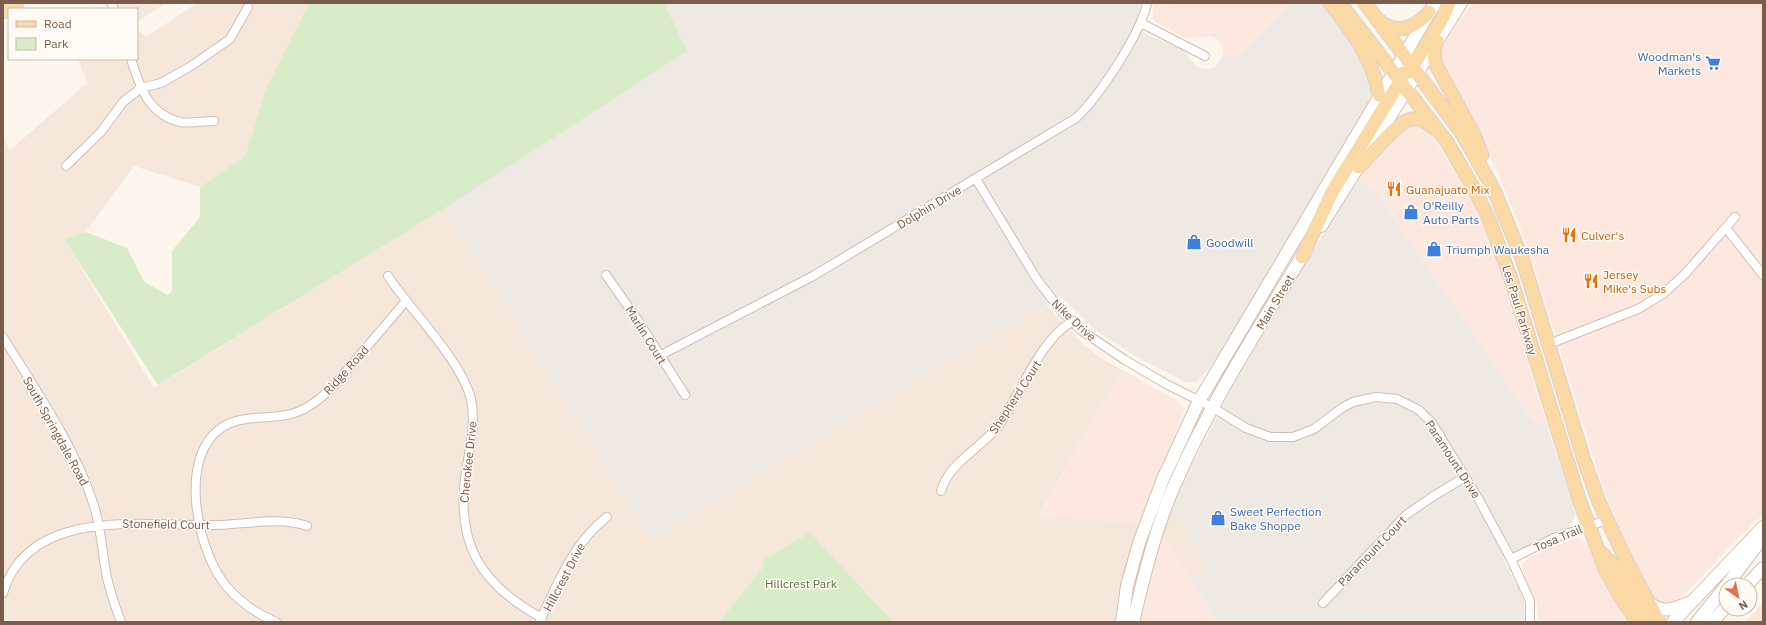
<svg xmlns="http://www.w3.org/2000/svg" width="1766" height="625" font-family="'IBM Plex Sans',sans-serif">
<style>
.residential{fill:#f5e8da}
.commercial{fill:#fde8e0}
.industrial{fill:#efe9e4}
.green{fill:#d8ecc9}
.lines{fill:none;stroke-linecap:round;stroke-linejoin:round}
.street-casing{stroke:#d1beb0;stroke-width:10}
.secondary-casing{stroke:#d6c0b0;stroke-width:14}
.primary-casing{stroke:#dad1cd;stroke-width:15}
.street{stroke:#fff;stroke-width:8}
.secondary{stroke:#fff;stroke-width:12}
.primary{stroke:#fbd9a5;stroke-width:13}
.labels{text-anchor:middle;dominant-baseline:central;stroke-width:3;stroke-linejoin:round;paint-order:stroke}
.shop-label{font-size:12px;fill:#366cbe;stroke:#fffaf3;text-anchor:start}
.food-label{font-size:12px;fill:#c56008;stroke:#fffaf3;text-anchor:start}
.street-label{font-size:12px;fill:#7a5c4d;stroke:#fffaf3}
.park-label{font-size:12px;fill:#537a41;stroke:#fffaf3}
</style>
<rect width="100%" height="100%" fill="#fdf6ec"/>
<path class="residential" d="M122,3H166L137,22V9H111Z
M197,3H309L267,86L245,156L200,187L134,166L86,232L64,239L154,388L445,208L651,539L1046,304L1084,345L1099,357L1122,370L1039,515L1140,524L1125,573L1115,622H893L810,532L762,561L764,566L719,622H3V138L10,150L87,83L78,59H137V29L146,37Z
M1171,505L1208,567L1190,579L1161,533Z
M1763,603V622H1745Z"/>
<path class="commercial" d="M1154,3H1290L1241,54L1222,58L1224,51L1216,38L1211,36L1186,38L1155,22L1152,17Z
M1472,3H1763V515L1735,541L1694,585L1669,606L1657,602L1623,538L1604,491L1527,245L1495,166L1460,104L1438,53Z
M1413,123L1428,130L1435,140L1461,182L1487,232L1496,257L1545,419L1534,423L1377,193L1358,179L1368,162L1402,127Z
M1122,370L1177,400L1183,407L1184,411L1140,524L1039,516Z
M1161,533L1190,579L1218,622H1139Z
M1578,538L1587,542L1626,622H1538L1537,604L1523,570L1522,564L1531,557L1545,550Z"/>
<path class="industrial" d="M664,3H1141L1139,12L1133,28L1183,50L1197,67L1206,69L1215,67L1222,58L1241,54L1290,3H1326L1347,30L1372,83L1371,95L1367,108L1232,335L1211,366L1197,382H1185L1132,354L1098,332L1060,296L651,539L445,208L686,51Z
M1358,179L1377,193L1534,423L1545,419L1575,512V516L1570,526L1535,541L1504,560L1524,598L1525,622H1218L1190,579L1208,567L1171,505L1227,397L1245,358Z"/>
<path class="green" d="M309,3H664L687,51L445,208L158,385L64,239L86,232L127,248L144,282L168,295L172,291V251L200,217V187L245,156L267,86Z
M810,532L893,622H719L764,566L762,561Z"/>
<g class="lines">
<g class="street-casing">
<path id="street" d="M111,3L114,9
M1141,23L1205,56
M131,59C140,87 148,114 180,122C190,124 204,121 214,121
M66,166L100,133L123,102L141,88L161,83L191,66L230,39L248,7
M976,179L1038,281L1063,313L1082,331L1125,360L1166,384L1212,407L1246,428L1270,437H1293L1314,429L1342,408L1353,402L1376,397L1397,399L1419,410L1432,423L1478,498L1511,559L1530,601V622
M1726,228L1763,275
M606,275L637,319L685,395
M388,276C411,311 461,360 471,399C476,422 470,448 466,471C455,542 479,584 542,618
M3,337C35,389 76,448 94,506C101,527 102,551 106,572C109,590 115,606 121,622
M1549,344L1638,309L1663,294L1685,274L1735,217
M659,356L813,276L1076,118C1099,97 1141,33 1147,3
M941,491C949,462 982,448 999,425C1019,397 1042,335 1074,321
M1511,559L1554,538L1607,520
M3,593C29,506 145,526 214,525C245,525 277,516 307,526
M1323,603L1406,515L1432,497L1465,477
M540,621C557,584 574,542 607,517
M276,622C257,614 241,603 227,587C199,554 180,470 213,435C238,408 273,425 304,409C328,396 343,375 360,355C375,337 390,320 405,302"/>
</g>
<g class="secondary-casing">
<path id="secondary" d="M1321,226L1461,3
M1727,585L1763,537
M1747,585L1763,568
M1650,603C1664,615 1675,608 1691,602
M1122,622L1127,586L1139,543L1163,479L1199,401L1435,3
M1133,622C1144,576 1155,530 1174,486C1210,403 1260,326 1307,248
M1673,622L1763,527
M1697,622L1726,586
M1712,622L1726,607"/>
</g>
<g class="primary-casing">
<path id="primary" d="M1330,3C1352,31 1373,59 1379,95
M1340,3L1447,142L1473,187L1489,219L1510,276L1579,499L1606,571L1617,591L1637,622
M1365,3L1461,132L1494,190L1523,261L1584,460L1599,502L1623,554L1659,622
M3,12L17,3
M1380,21C1398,36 1415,27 1429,12
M1437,41L1434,50L1435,63L1474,135L1482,155
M1409,72L1441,21L1449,3
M1359,167C1370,156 1395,125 1408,120C1418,116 1427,122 1434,128
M1302,257L1332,192L1401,80L1403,73
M1603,554L1616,568L1647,622"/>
</g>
<use href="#street" class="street"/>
<use href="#secondary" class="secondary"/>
<use href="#primary" class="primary"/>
</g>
<defs>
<g id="supermarket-bare" transform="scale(1.2)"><path d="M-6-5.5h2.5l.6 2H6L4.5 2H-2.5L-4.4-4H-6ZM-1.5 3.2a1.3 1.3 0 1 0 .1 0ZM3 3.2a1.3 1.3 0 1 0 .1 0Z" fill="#3f7fe0" stroke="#fffaf3" stroke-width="2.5" paint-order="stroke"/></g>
<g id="restaurant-bare" transform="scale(1.2)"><path d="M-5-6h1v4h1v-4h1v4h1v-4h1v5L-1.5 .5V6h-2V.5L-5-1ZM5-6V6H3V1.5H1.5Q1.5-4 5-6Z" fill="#e8710a" stroke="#fffaf3" stroke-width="2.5" paint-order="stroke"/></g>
<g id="shop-bare" transform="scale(1.2)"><path d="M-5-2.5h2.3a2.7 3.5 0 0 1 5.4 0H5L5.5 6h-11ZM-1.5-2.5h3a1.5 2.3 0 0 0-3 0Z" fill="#3f7fe0" stroke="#fffaf3" stroke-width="2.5" paint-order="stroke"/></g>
</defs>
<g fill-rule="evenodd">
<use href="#supermarket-bare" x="1713" y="63"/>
<use href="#restaurant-bare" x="1394" y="189"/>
<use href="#shop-bare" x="1411" y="212"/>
<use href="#restaurant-bare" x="1569" y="235"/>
<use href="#shop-bare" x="1194" y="242"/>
<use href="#shop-bare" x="1434" y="249"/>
<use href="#restaurant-bare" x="1591" y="281"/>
<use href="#shop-bare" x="1218" y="518"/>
</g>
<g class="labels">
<g class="shop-label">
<text x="1701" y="56" text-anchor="end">Woodman's<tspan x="1701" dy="14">Markets</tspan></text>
<text x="1423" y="205">O'Reilly<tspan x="1423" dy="14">Auto Parts</tspan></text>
<text x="1206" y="242">Goodwill</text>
<text x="1446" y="249">Triumph Waukesha</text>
<text x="1230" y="511">Sweet Perfection<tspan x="1230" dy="14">Bake Shoppe</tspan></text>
</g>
<g class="food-label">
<text x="1406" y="189">Guanajuato Mix</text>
<text x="1581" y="235">Culver's</text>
<text x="1603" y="274">Jersey<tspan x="1603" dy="14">Mike's Subs</tspan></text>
</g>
<g class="street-label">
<text transform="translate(929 207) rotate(-31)">Dolphin Drive</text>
<text transform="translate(1275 302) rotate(-59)">Main Street</text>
<text transform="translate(1520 310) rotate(73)">Les Paul Parkway</text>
<text transform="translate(1074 320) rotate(43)">Nike Drive</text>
<text transform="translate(646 335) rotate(58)">Marlin Court</text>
<text transform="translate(346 370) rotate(-48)">Ridge Road</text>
<text transform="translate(1015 397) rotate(-57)">Shepherd Court</text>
<text transform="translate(56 431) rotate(61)">South Springdale Road</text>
<text transform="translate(1453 459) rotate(57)">Paramount Drive</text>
<text transform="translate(468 462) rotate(-84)">Cherokee Drive</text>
<text transform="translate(166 524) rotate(1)">Stonefield Court</text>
<text transform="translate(1558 538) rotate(-23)">Tosa Trail</text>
<text transform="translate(1372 551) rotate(-46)">Paramount Court</text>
<text transform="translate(564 577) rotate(-62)">Hillcrest Drive</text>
</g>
<g class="park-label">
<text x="801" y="583">Hillcrest Park</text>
</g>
</g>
<rect width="1766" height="625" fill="none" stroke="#7a5c4d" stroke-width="8"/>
<rect x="8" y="8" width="130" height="52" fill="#fffaf3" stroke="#cabbb1"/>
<rect x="16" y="21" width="20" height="6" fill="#fbd9a5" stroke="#cabbb1"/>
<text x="44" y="28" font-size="12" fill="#7a5c4d">Road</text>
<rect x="16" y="38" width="20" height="12" fill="#d8ecc9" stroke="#cabbb1"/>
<text x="44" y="48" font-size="12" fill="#7a5c4d">Park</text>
<g transform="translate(1738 597) rotate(147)"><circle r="19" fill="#fffaf3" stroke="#cabbb1"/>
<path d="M0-3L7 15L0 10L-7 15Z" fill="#e76f51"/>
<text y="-6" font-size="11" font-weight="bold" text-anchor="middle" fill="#7a5c4d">N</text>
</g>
</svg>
